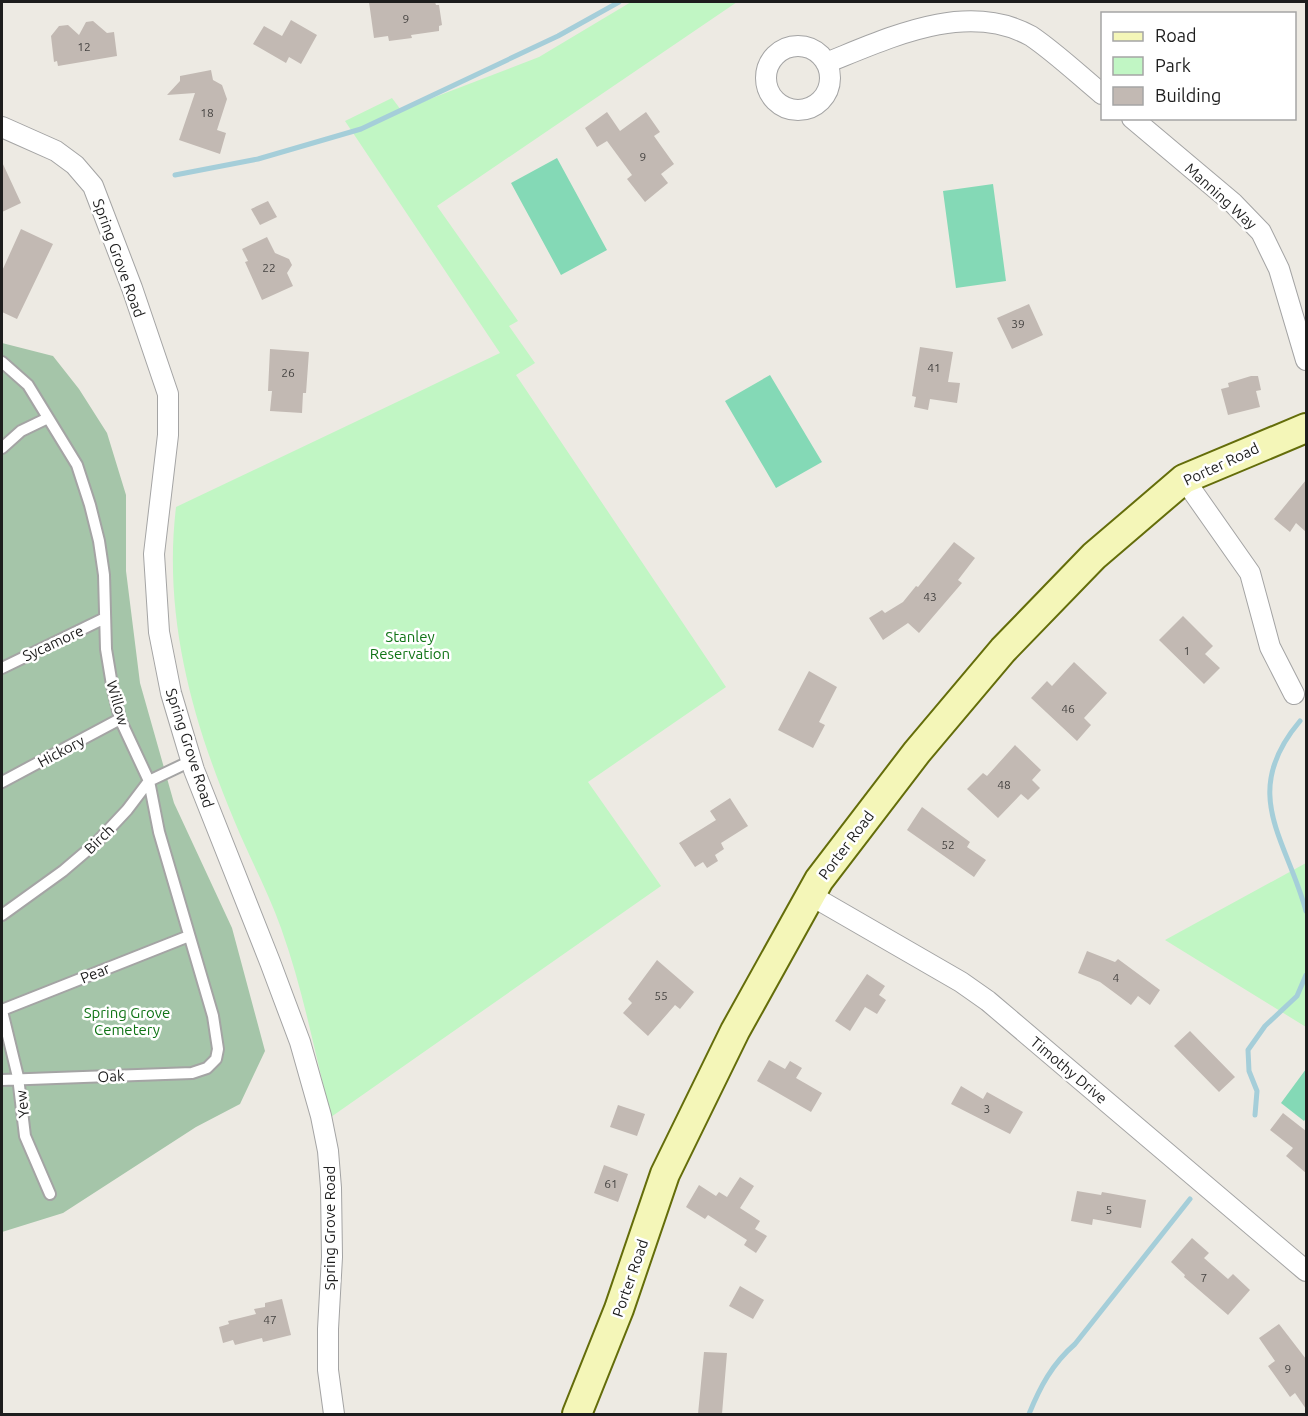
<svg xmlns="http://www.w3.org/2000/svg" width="1308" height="1416" font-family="Ubuntu,sans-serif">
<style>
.cemetery{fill:#a5c5a9}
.park{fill:#c1f6c4}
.pitch{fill:#84d9b6}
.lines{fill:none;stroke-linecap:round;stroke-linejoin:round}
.stream{stroke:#a5ced9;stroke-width:5}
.building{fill:#c2b9b3}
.lane-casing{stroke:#a4a4a4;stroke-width:14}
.street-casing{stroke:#a4a4a4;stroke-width:22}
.secondary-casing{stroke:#646d0a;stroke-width:32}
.lane{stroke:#fff;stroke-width:10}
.street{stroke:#fff;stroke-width:20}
.secondary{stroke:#f4f6b8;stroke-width:28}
.labels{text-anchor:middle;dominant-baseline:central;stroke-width:5;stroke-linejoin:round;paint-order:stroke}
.number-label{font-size:12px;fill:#464442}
.street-label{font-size:15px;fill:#1d1d1d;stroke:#fff}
.park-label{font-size:15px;fill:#117417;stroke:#fff}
</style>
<rect width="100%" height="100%" fill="#edeae3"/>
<path class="cemetery" d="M2,343L53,356L79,389L107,433L126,495V571L140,683L174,803L232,928L265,1051L240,1104L196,1127L63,1213L2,1232Z"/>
<path class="park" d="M631,2H737L437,206L518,321L509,326L535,363L516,375L726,687L588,782L661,886L331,1117C315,1054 303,989 281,928C268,891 249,857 234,820C192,720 163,616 176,507L500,353L345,121L392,98L401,110L539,57Z
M1306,863V1027L1165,940Z"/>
<path class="pitch" d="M557,158L607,250L561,275L511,183Z
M993,184L1006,281L956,288L943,191Z
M770,375L822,462L776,488L725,401Z
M1306,1069V1118L1304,1121L1281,1103Z"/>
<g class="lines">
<path class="stream" d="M175,175L258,159L361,129L558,36L619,2
M1300,721C1239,793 1286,838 1306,911
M1255,1115L1257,1091L1249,1071L1248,1050L1265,1026L1297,996L1306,975
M1029,1414C1040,1387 1052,1364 1075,1344L1190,1199"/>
</g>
<path class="building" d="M369,2H435L436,5H439L442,25L439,26V31L411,35L412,38L389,41L388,36L374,38Z
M291,20L317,35L301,64L289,57L286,63L253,44L264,26L282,36Z
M93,21L107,33L114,32L117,56L58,66L57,61L54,62L51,36L59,26L68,25L79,35L86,22Z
M211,70L213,80L222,85L227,99L217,130L226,133L220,154L179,140L195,93L167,95L180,81V76Z
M607,112L620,131L646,112L660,132L654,136L674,164L661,174L668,183L645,202L627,179L632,175L607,141L597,147L585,128Z
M2,162L21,203L2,212Z
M268,201L277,217L260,225L251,209Z
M21,229L53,244L17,319L2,312V271Z
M267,237L275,253L289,259L292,265L287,273L293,286L262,300L245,262L248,261L242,249Z
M1029,304L1043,335L1012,349L997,318Z
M920,347L953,352L948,382L960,383L957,403L930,399L928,410L914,407L916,397L912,396Z
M270,349L309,352L306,393H303L302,413L270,411L272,391H268Z
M1251,376H1258L1261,390L1256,391L1260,407L1228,415L1221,389L1229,387L1228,383Z
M1306,480V532L1296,523L1290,532L1274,519Z
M954,542L975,558L958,580L962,583L919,633L908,623L883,640L869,618L882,610L885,613L903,602L916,586L918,587Z
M1183,616L1213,646L1205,654L1220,668L1204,684L1159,640Z
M1074,662L1107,693L1084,718L1091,725L1077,741L1031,698L1047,681L1052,686Z
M809,671L837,687L819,722L825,725L813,748L778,730Z
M1015,745L1041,770L1032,780L1040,788L1028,800L1021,794L998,818L967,789L983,773L987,776Z
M730,798L748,826L721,843L724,849L715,855L718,861L707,868L703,862L695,867L679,843L716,820L710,811Z
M922,807L970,842L967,847L986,860L974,877L907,830Z
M1087,951L1115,962L1118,959L1160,990L1150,1005L1138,996L1131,1005L1100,982L1078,973Z
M657,960L694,992L680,1009L675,1005L648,1036L623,1013L632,1003L628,999Z
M867,974L885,986L879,995L886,1000L877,1014L865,1007L850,1031L835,1021Z
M1190,1031L1235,1077L1219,1092L1174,1046Z
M769,1060L785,1069L790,1061L802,1068L796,1078L822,1093L811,1112L757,1081Z
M961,1086L983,1099L987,1092L1023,1112L1010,1134L951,1104Z
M618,1105L645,1114L637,1136L610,1127Z
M1283,1113L1306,1131V1173L1286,1156L1293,1148L1270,1130Z
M604,1165L628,1174L618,1202L594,1193Z
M740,1177L754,1186L740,1208L760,1221L755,1229L767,1236L756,1253L744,1245L747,1240L708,1215L705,1219L686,1207L699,1185L716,1196L719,1192L727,1197Z
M1077,1191L1101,1195L1102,1192L1146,1200L1141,1228L1093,1219L1092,1225L1071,1221Z
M1192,1238L1209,1253L1204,1258L1228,1279L1233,1274L1250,1290L1228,1315L1184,1277L1185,1275L1171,1262Z
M740,1286L764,1300L753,1319L729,1306Z
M282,1299L291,1335L263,1342L262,1338L235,1345L233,1340L223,1343L219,1327L229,1324L228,1321L256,1314L254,1309L265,1307V1303Z
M1279,1324L1306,1359V1409L1295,1393L1290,1397L1268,1366L1275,1361L1259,1338Z
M704,1352L727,1353L722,1414H698Z"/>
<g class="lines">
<g class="lane-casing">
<path id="lane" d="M2,362L28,385L77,465L90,505L99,541L104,575L106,649L112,685L120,719L149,781L159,832L213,1016L218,1049L216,1059L207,1068L192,1073L2,1080
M2,448L21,431L48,418
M2,668L105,618
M2,782L120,719
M2,915L63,871L97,842L127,810L149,781L191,761
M2,1010L189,936
M2,1011L18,1077L25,1136L50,1194"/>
</g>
<g class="street-casing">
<path id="street" d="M766 78a32 32 0 1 1 64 0a32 32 0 1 1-64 0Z
M826,63C889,38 966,0 1031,36C1056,53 1079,75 1102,94
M1132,118L1233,203L1261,232L1279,269L1306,360
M2,127L56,151L75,165L93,186L132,288L168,394V435L154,554L159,632L171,693L194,770L270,962L300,1042L321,1116L328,1151L331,1188L332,1257L328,1329V1370L334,1414
M1184,479L1250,573L1270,647L1294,694
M812,896L961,982L988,1001L1306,1271"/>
</g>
<g class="secondary-casing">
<path id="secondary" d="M577,1414L619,1309L665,1174L735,1031L819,880L917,752L1003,650L1094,556L1184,479L1306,428"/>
</g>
<use href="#lane" class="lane"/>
<use href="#street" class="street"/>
<use href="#secondary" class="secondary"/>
</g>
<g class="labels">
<g class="number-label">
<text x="406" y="18">9</text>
<text x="84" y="46">12</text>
<text x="207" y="112">18</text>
<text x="643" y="156">9</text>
<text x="269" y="267">22</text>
<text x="1018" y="323">39</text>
<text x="934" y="367">41</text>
<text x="288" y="372">26</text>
<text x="930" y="596">43</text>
<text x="1187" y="650">1</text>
<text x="1068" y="708">46</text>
<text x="1004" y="784">48</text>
<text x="948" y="844">52</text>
<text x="1116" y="977">4</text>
<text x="661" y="995">55</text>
<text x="987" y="1108">3</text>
<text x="611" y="1183">61</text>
<text x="1109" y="1209">5</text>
<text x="1204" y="1277">7</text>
<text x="270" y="1319">47</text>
<text x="1288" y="1368">9</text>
</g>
<g class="street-label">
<text transform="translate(1221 196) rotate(42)">Manning Way</text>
<text transform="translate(119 258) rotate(70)">Spring Grove Road</text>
<text transform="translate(1221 464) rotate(-25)">Porter Road</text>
<text transform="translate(53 643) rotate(-25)">Sycamore</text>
<text transform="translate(118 703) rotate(74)">Willow</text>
<text transform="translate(190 748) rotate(72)">Spring Grove Road</text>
<text transform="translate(61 751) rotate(-28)">Hickory</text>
<text transform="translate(99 839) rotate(-44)">Birch</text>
<text transform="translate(846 845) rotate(-53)">Porter Road</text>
<text transform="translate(95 973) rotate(-22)">Pear</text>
<text transform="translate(1069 1070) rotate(40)">Timothy Drive</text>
<text transform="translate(111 1076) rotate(-3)">Oak</text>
<text transform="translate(22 1104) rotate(-97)">Yew</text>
<text transform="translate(329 1228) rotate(-90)">Spring Grove Road</text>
<text transform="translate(630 1278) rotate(-71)">Porter Road</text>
</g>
<g class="park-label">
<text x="410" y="636">Stanley<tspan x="410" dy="17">Reservation</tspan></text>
<text x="127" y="1012">Spring Grove<tspan x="127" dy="17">Cemetery</tspan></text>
</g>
</g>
<rect width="1308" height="1416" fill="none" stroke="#1d1d1d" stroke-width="6"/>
<rect x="1101" y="12" width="195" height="108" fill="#ffffff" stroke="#a5a5a5" stroke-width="1.5"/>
<rect x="1113" y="32" width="30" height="9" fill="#f4f6b8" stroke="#a5a5a5" stroke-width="1.5"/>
<text x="1155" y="42" font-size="18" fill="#1d1d1d">Road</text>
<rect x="1113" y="57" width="30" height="18" fill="#c1f6c4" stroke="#a5a5a5" stroke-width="1.5"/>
<text x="1155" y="72" font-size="18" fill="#1d1d1d">Park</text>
<rect x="1113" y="87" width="30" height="18" fill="#c2b9b3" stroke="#a5a5a5" stroke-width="1.5"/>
<text x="1155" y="102" font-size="18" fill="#1d1d1d">Building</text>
</svg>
